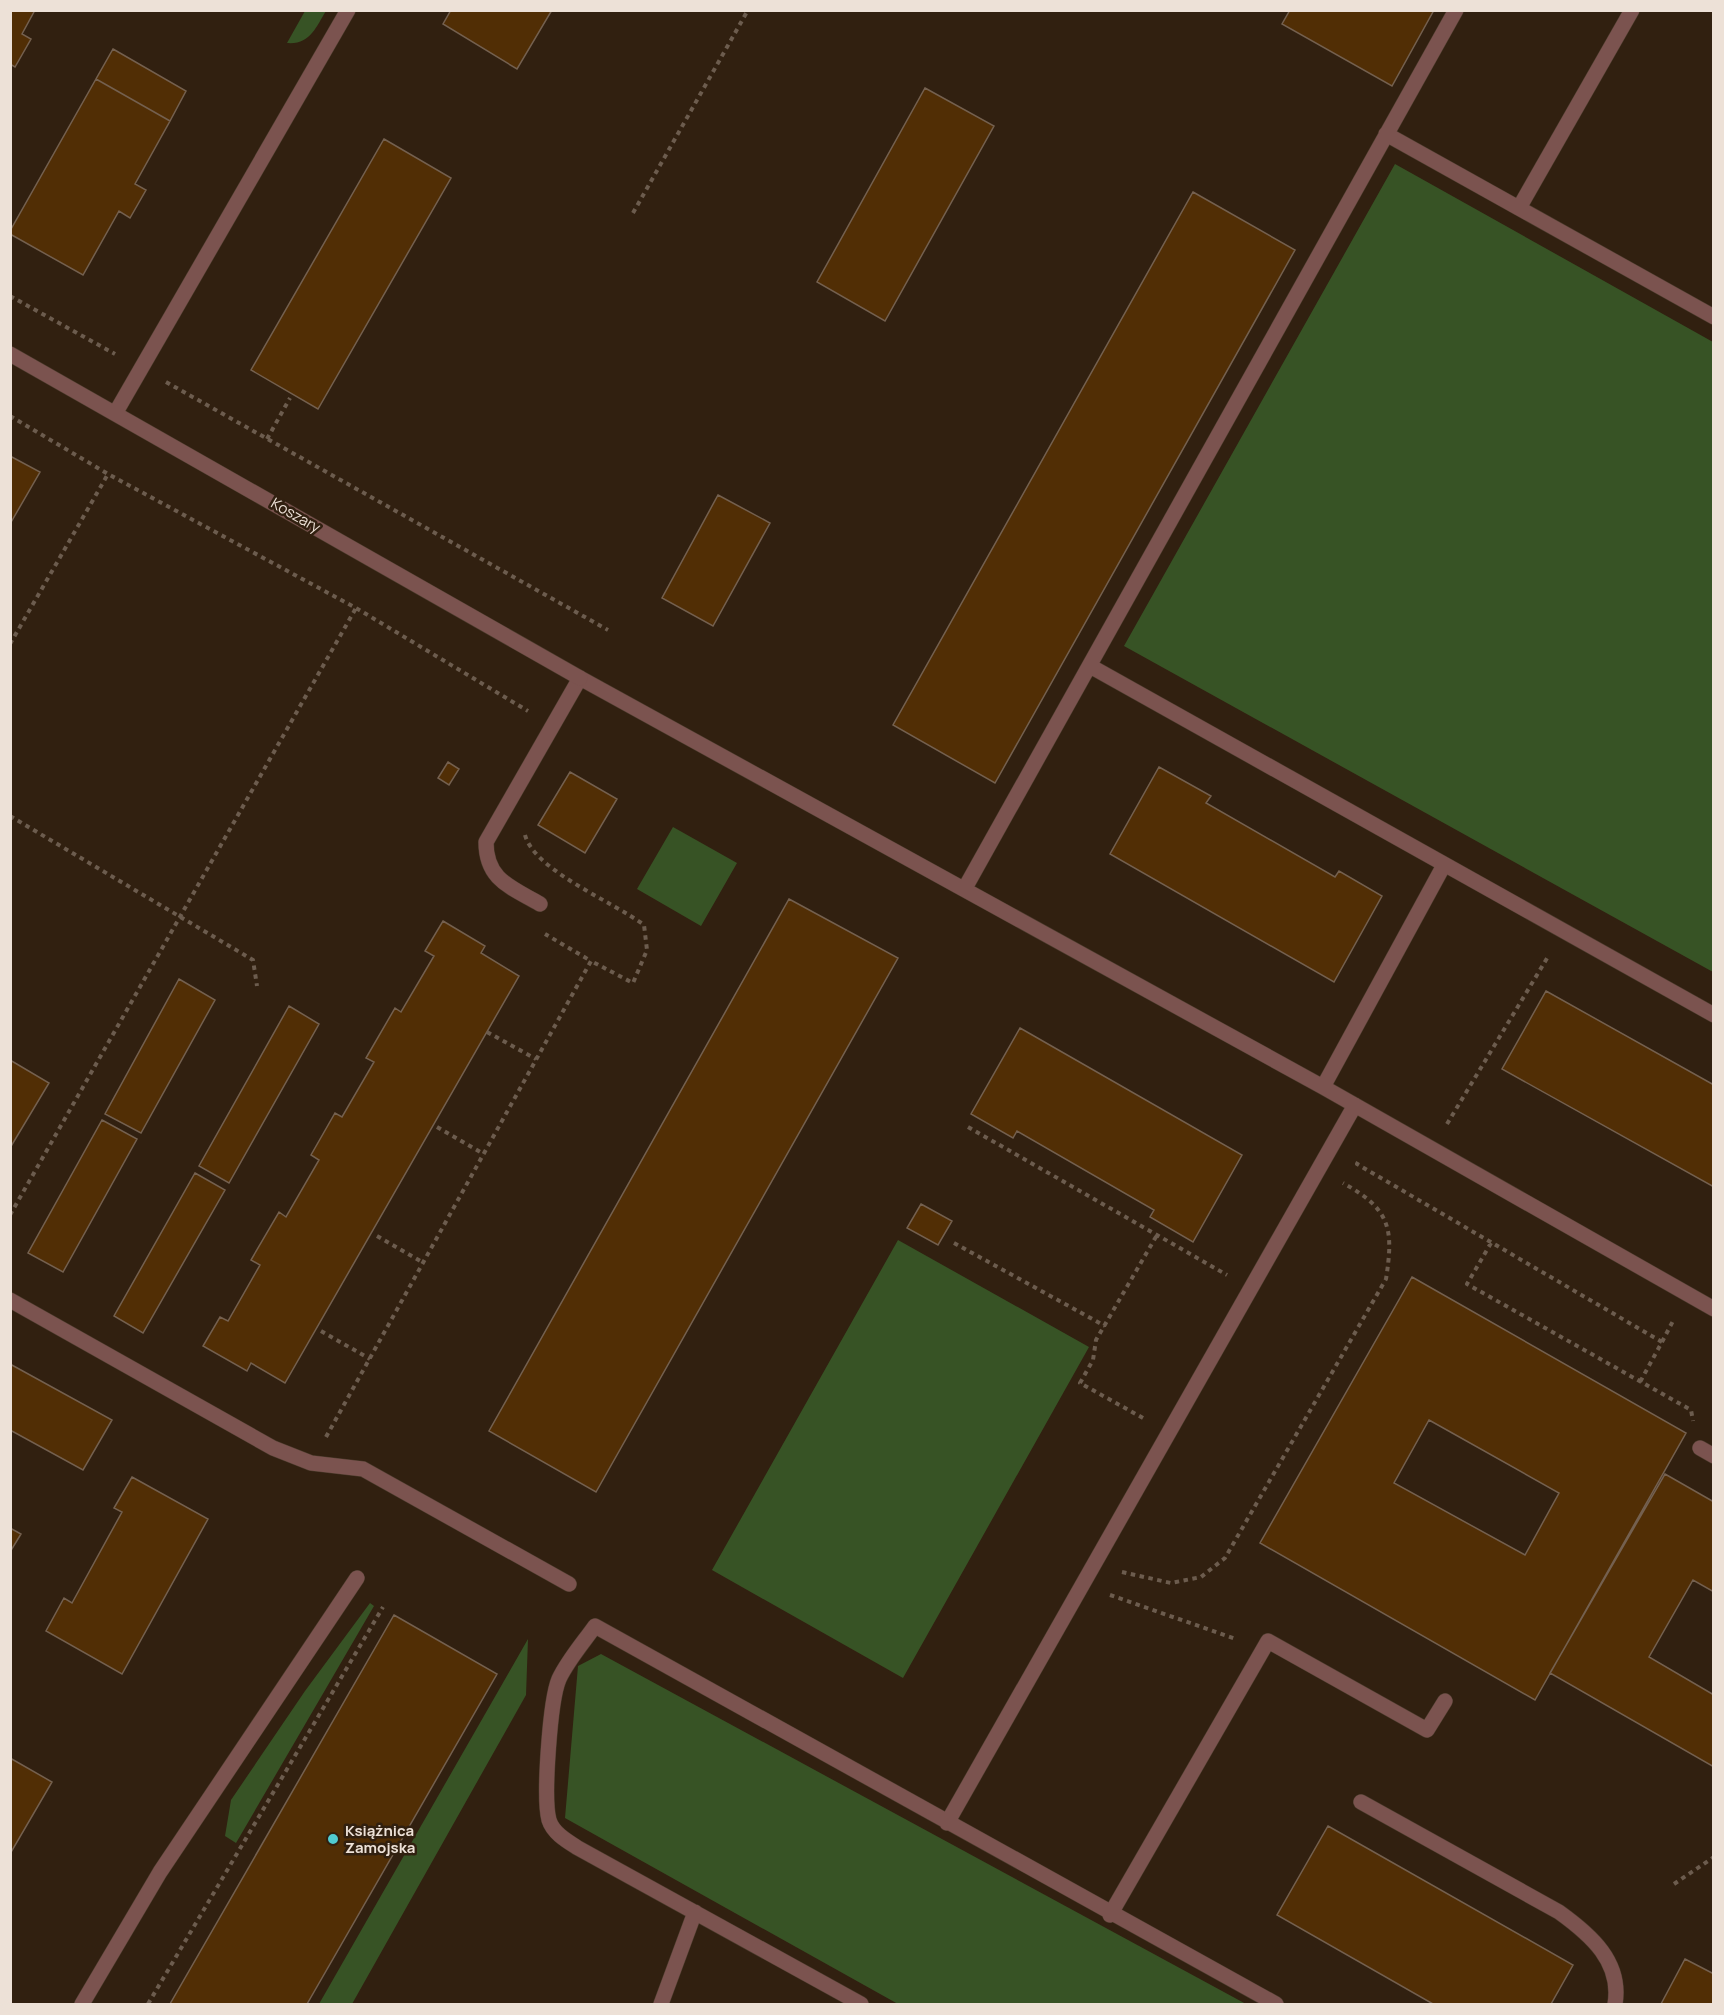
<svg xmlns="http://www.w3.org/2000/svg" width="1724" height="2015" font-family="Manrope,sans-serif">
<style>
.green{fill:#375325}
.building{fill:#512e05;stroke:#74604f;stroke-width:1.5;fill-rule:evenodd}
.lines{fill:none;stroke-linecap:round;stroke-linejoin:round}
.service-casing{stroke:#4b3b2c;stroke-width:16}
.minor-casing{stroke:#4b3b2c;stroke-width:16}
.path{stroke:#6c5c4e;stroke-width:4;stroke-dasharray:4.5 4.5;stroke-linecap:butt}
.service{stroke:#7b534f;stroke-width:15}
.minor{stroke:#7b534f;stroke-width:15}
.poi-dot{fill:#51ccd1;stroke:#312010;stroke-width:2}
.labels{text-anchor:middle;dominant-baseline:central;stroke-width:5;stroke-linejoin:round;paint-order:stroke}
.street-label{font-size:15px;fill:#ede1d7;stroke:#312010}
.poi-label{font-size:15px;font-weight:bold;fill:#ede1d7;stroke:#312010;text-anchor:start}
</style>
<rect width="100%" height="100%" fill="#312010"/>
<path class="green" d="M305,11H326C316,27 310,45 287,43Z
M1395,164L1713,342V972L1124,646Z
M673,827L737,863L701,926L637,889Z
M898,1240L1089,1347L903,1678L712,1570Z
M370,1603L374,1606L236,1843L225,1836L231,1800L305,1691Z
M528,1639L526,1695L352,2004H319Z
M601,1654L1246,2004H898L565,1818L578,1666Z"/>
<path class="building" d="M10,10H35L22,34L31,39L15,67L10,64Z
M451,10H552L517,69L443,24Z
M1290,10H1434L1392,86L1282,24Z
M113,49L186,91L170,121L96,79Z
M96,79L170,121L135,184L146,190L130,218L119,211L83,275L10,234V231Z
M925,88L994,126L885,321L817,282Z
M384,139L451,178L318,409L251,370Z
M1193,192L1295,250L995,783L893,725Z
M10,456L40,472L10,524Z
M718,495L770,523L713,626L662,598Z
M448,762L459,769L449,785L438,778Z
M1159,767L1211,796L1206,803L1335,877L1339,871L1382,896L1334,982L1110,854Z
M570,772L617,799L585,853L538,825Z
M789,899L898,958L596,1492L489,1431Z
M443,921L485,946L481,953L519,976L285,1383L251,1363L247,1371L203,1346L220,1317L228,1321L260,1265L251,1260L279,1212L286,1217L319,1160L311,1155L335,1113L342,1117L374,1062L366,1058L395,1008L401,1012L434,956L425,951Z
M179,979L215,1000L141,1133L105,1114Z
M1546,991L1714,1085V1187L1502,1069Z
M289,1006L319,1024L229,1183L199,1166Z
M1020,1028L1242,1155L1193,1242L1150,1217L1154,1210L1017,1131L1013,1138L971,1114Z
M10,1060L49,1083L10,1148Z
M102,1120L137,1139L63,1272L28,1253Z
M195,1173L225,1190L143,1333L114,1316Z
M921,1204L952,1221L938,1245L907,1228Z
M1412,1277L1686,1433L1535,1700L1260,1543ZM1429,1420L1559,1493L1525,1555L1394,1483Z
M10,1364L112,1420L83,1470L10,1430Z
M1665,1474L1714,1502V1592L1693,1580L1649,1657L1714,1695V1767L1550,1673Z
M132,1477L208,1519L122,1674L46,1631L64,1598L72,1603L122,1512L114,1508Z
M10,1528L21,1534L10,1552Z
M394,1615L497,1674L307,2004H170Z
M10,1758L52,1782L10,1854Z
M1328,1826L1573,1965L1551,2004H1433L1277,1915Z
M1685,1959L1714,1974V2004H1661Z"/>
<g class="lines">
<g class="service-casing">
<path id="service" d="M1386,134L1714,317
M1519,208L1632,10
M1090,666L1714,1015
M965,888L1456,10
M540,904C511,887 486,880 486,842L580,678L1323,1087L1714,1309
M1323,1087L1444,865
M10,1300L273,1448L311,1463L363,1469L569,1584
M1700,1448L1714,1456
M1361,1802L1559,1912C1591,1935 1622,1962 1615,2004
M947,1823L1355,1105
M1110,1915L1268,1641L1427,1730L1445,1701
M661,2004L695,1912
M861,2004L578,1848C567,1841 553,1833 549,1820C543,1798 550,1700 559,1679C568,1660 583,1643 595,1626L1276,2004"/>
</g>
<g class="minor-casing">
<path id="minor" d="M10,354L580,678
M116,412L348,10
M82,2004L160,1872L357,1578"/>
</g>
<path class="path" d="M633,213L748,10
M10,296L115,354
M166,382L608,630
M10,416L108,474L356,608L528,711
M267,439L290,398
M10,644L108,474
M10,816L253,960L257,986
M525,835C535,871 612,901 644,925L647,950L633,983L591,961
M487,1032L536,1059
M1447,1124L1549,955
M437,1127L484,1154
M968,1127L1227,1275
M1358,1162L1357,1164L1662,1342L1640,1382
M10,1215L356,608
M377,1236L424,1263
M954,1243L1105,1326
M1491,1243L1467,1284L1691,1410L1693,1421
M321,1331L370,1359
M1662,1342L1674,1319
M1143,1418L1080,1383L1093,1360L1096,1340L1157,1235
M326,1437L591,961L545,934
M1122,1572L1171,1583L1201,1577L1225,1558L1386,1279C1394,1228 1390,1209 1343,1183
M1110,1595L1236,1639
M1674,1884L1714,1857
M148,2004L383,1607"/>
<use href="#service" class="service"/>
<use href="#minor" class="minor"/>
</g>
<circle class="poi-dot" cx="333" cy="1839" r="6"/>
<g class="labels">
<g class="street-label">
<text transform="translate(296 515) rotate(30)">Koszary</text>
</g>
<g class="poi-label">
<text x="345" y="1830">Książnica<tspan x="345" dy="17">Zamojska</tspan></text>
</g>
</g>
<rect width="1724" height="2015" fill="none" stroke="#ede1d7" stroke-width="24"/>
</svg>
